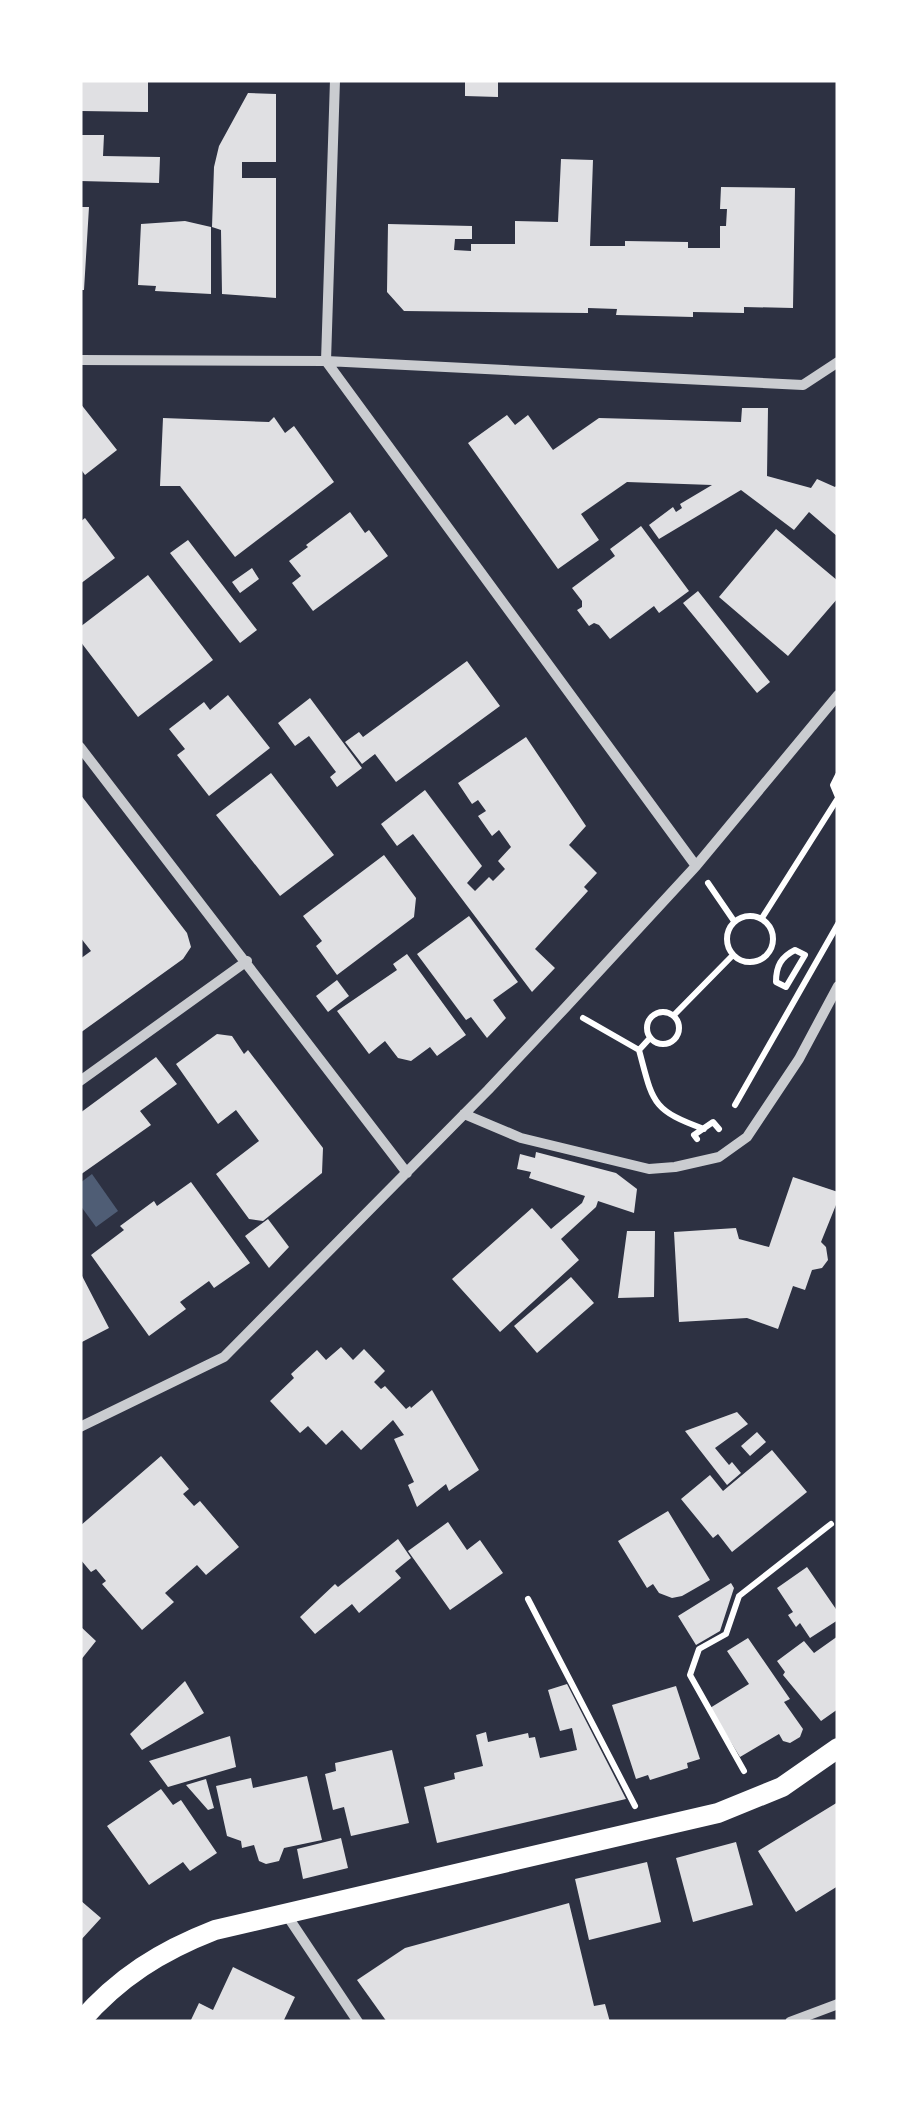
<svg xmlns="http://www.w3.org/2000/svg" width="918" height="2102" font-family="Karla,sans-serif">
<style>
.water{fill:#4f5d75}
.building{fill:#e0e0e3}
.lines{fill:none;stroke-linecap:round;stroke-linejoin:round}
.path{stroke:#fff;stroke-width:6}
.minor{stroke:#caccd0;stroke-width:10}
.secondary{stroke:#fff;stroke-width:20}
</style>
<rect width="100%" height="100%" fill="#2d3142"/>
<path class="water" d="M92,1174L118,1211L96,1227L80,1205V1183Z"/>
<path class="building" d="M81,80H148V112L81,111Z
M465,80H498V97L465,96Z
M248,93L276,94V162H242V178H276V298L222,294L221,230L212,227L214,167L219,146Z
M80,135H104L103,156L160,157L159,183L80,181Z
M561,159L593,160L590,246H625V241L688,242V248H720V226H726L727,209H720L721,187L795,188L793,308L744,307V313L693,312V317L616,315L617,309L588,308V313L404,311L387,292L388,224L472,226V239H455L454,250L471,251V244H515V221L558,222Z
M80,207H89L84,290H80Z
M185,221L211,227V294L155,291L156,286L138,285L141,224Z
M80,403L117,450L85,475L80,468Z
M742,408H768L767,476L811,488L817,479L835,487L838,484V537L809,512L794,530L741,490L659,539L649,525L673,507L676,512L682,508L680,504L712,485L627,482L581,514L599,540L558,569L468,443L507,415L515,425L528,415L553,450L599,418L741,422Z
M274,417L285,433L294,426L334,482L235,557L180,486H160L163,418L269,422Z
M350,512L365,533L369,530L388,556L313,611L292,583L301,576L289,561L308,547L306,545Z
M85,518L115,558L80,584V522Z
M641,526L689,591L659,613L654,606L610,639L599,625L594,623L589,626L577,610L582,607V601L572,588L615,556L610,549Z
M776,529L838,581V598L788,656L719,597Z
M188,540L257,630L240,643L170,553Z
M252,568L259,579L240,593L232,582Z
M148,575L213,660L138,717L80,641V627Z
M698,591L770,682L757,693L683,603Z
M467,661L500,706L396,782L375,754L362,764L345,742L359,732L363,737Z
M228,695L270,748L209,796L177,755L185,749L169,729L204,702L210,710Z
M310,698L362,768L337,787L330,777L336,772L309,736L295,746L278,723Z
M526,737L586,826L569,845L597,873L584,887L588,891L535,949L555,968L532,992L413,834L397,846L381,824L425,790L482,866L467,883L475,891L489,877L493,881L505,869L498,861L511,847L499,830L492,836L478,816L486,811L478,800L472,804L458,783Z
M271,773L334,855L280,896L216,815Z
M80,794L187,933L191,947L183,959L80,1033V959L91,951L80,937Z
M384,855L416,898L414,917L337,975L316,946L322,941L303,916Z
M469,916L518,982L493,1000L506,1018L487,1038L471,1017L466,1020L417,954Z
M407,954L466,1035L437,1056L430,1047L411,1061L398,1058L385,1041L369,1054L337,1011L397,970L393,964Z
M337,980L349,996L328,1012L316,996Z
M217,1034L232,1036L244,1054L248,1050L323,1148L322,1173L263,1221L249,1219L216,1174L259,1141L236,1110L218,1124L176,1064Z
M156,1057L177,1084L140,1111L151,1125L80,1175V1113Z
M536,1152L616,1173L637,1189L634,1213L598,1201L596,1207L561,1239L579,1260L500,1332L452,1279L532,1208L551,1229L582,1203L585,1196L529,1178L531,1172L517,1169L520,1154L535,1158Z
M793,1177L838,1192V1200L821,1242L826,1247L828,1260L822,1268L812,1270L805,1290L793,1286L778,1329L747,1318L679,1322L674,1232L736,1228L739,1239L769,1247Z
M191,1182L250,1263L214,1288L209,1281L180,1302L186,1309L149,1336L91,1255L124,1230L120,1226L154,1201L157,1206Z
M268,1219L289,1247L269,1268L245,1236Z
M627,1231H655L654,1297L618,1298Z
M80,1272L109,1328L80,1343Z
M571,1277L594,1303L537,1353L514,1326Z
M341,1347L353,1360L364,1349L385,1371L374,1382L381,1389L385,1386L406,1409L410,1406L411,1408L432,1390L479,1470L449,1491L446,1484L417,1507L408,1485L414,1482L394,1439L404,1435L393,1420L361,1450L342,1430L326,1445L308,1426L300,1433L270,1401L294,1378L291,1374L317,1350L326,1360Z
M737,1412L748,1424L715,1448L729,1465L732,1462L741,1473L727,1485L685,1431Z
M757,1432L766,1442L750,1456L741,1446Z
M772,1450L807,1492L732,1552L718,1534L713,1538L681,1499L710,1475L723,1491Z
M161,1456L189,1489L183,1494L194,1506L200,1501L239,1547L206,1575L197,1565L165,1593L174,1602L142,1630L102,1584L106,1581L96,1569L91,1572L80,1559V1526Z
M668,1511L710,1580L682,1596L672,1598L659,1593L653,1584L647,1588L618,1541Z
M448,1522L467,1550L480,1540L503,1573L450,1610L408,1551Z
M398,1539L411,1558L395,1571L401,1578L359,1613L352,1604L315,1634L300,1617L335,1584L338,1587Z
M807,1567L838,1612V1620L810,1638L800,1623L796,1627L788,1615L793,1612L777,1588Z
M731,1583L734,1588L720,1631L696,1645L678,1616Z
M80,1626L96,1641L80,1661Z
M838,1636V1709L821,1721L783,1675L785,1672L777,1661L804,1641L814,1653Z
M748,1638L790,1699L784,1702L803,1729L800,1737L790,1743L783,1741L779,1734L740,1757L710,1708L749,1684L727,1651Z
M185,1681L204,1713L142,1750L130,1734Z
M567,1684L626,1799L437,1843L424,1787L455,1779L454,1773L483,1766L476,1735L486,1732L488,1742L528,1733L529,1738L535,1737L540,1758L577,1750L572,1728L560,1731L548,1690Z
M676,1686L700,1759L687,1763L688,1768L650,1780L648,1775L636,1779L612,1705Z
M230,1736L236,1767L168,1787L149,1761Z
M392,1750L409,1823L351,1836L344,1807L333,1810L325,1774L336,1771L335,1763Z
M307,1776L322,1840L284,1848L279,1861L266,1864L259,1861L254,1845L242,1848L241,1841L227,1836L216,1786L251,1778L253,1788Z
M206,1779L214,1808L208,1810L186,1785Z
M161,1789L173,1805L181,1800L217,1853L190,1871L183,1862L149,1885L107,1826Z
M838,1802V1886L796,1912L758,1851Z
M341,1838L348,1868L303,1879L297,1849Z
M736,1842L753,1905L693,1922L676,1858Z
M647,1862L661,1922L589,1940L575,1879Z
M80,1900L101,1918L80,1941Z
M569,1903L594,2006L605,2004L610,2022H387L357,1980L405,1948Z
M233,1967L295,1997L283,2022H190L199,2003L213,2010Z"/>
<g class="lines">
<path class="path" d="M838,775L833,785L838,797
M708,883L734,921
M727 939a23 23 0 1 1 46 0a23 23 0 1 1-46 0Z
M762,918L838,798
M795,950L805,955L786,987L776,982C776,966 781,957 795,950Z
M647 1028a16 16 0 1 1 32 0a16 16 0 1 1-32 0Z
M674,1015L733,955
M583,1018L639,1050L650,1038
M639,1050C653,1102 651,1110 704,1129
M735,1105L838,924
M697,1139L694,1135L713,1122L719,1129
M528,1599L635,1806
M744,1771L690,1675L699,1649L726,1634L739,1596L831,1524"/>
<path class="minor" d="M335,80L326,361L696,866
M80,360L326,361L803,385L838,362
M80,747L407,1173
M80,1081L247,961
M464,1114L521,1138L649,1169L675,1167L719,1157L747,1137L799,1059L838,986
M80,1427L224,1357L488,1090L565,1008L696,866L838,695
M286,1914L358,2022
M790,2022L838,2004"/>
<path class="secondary" d="M80,2022C119,1977 161,1951 215,1930L718,1813L782,1787L838,1748"/>
</g>
<rect width="918" height="2102" fill="none" stroke="#ffffff" stroke-width="165"/>
</svg>
